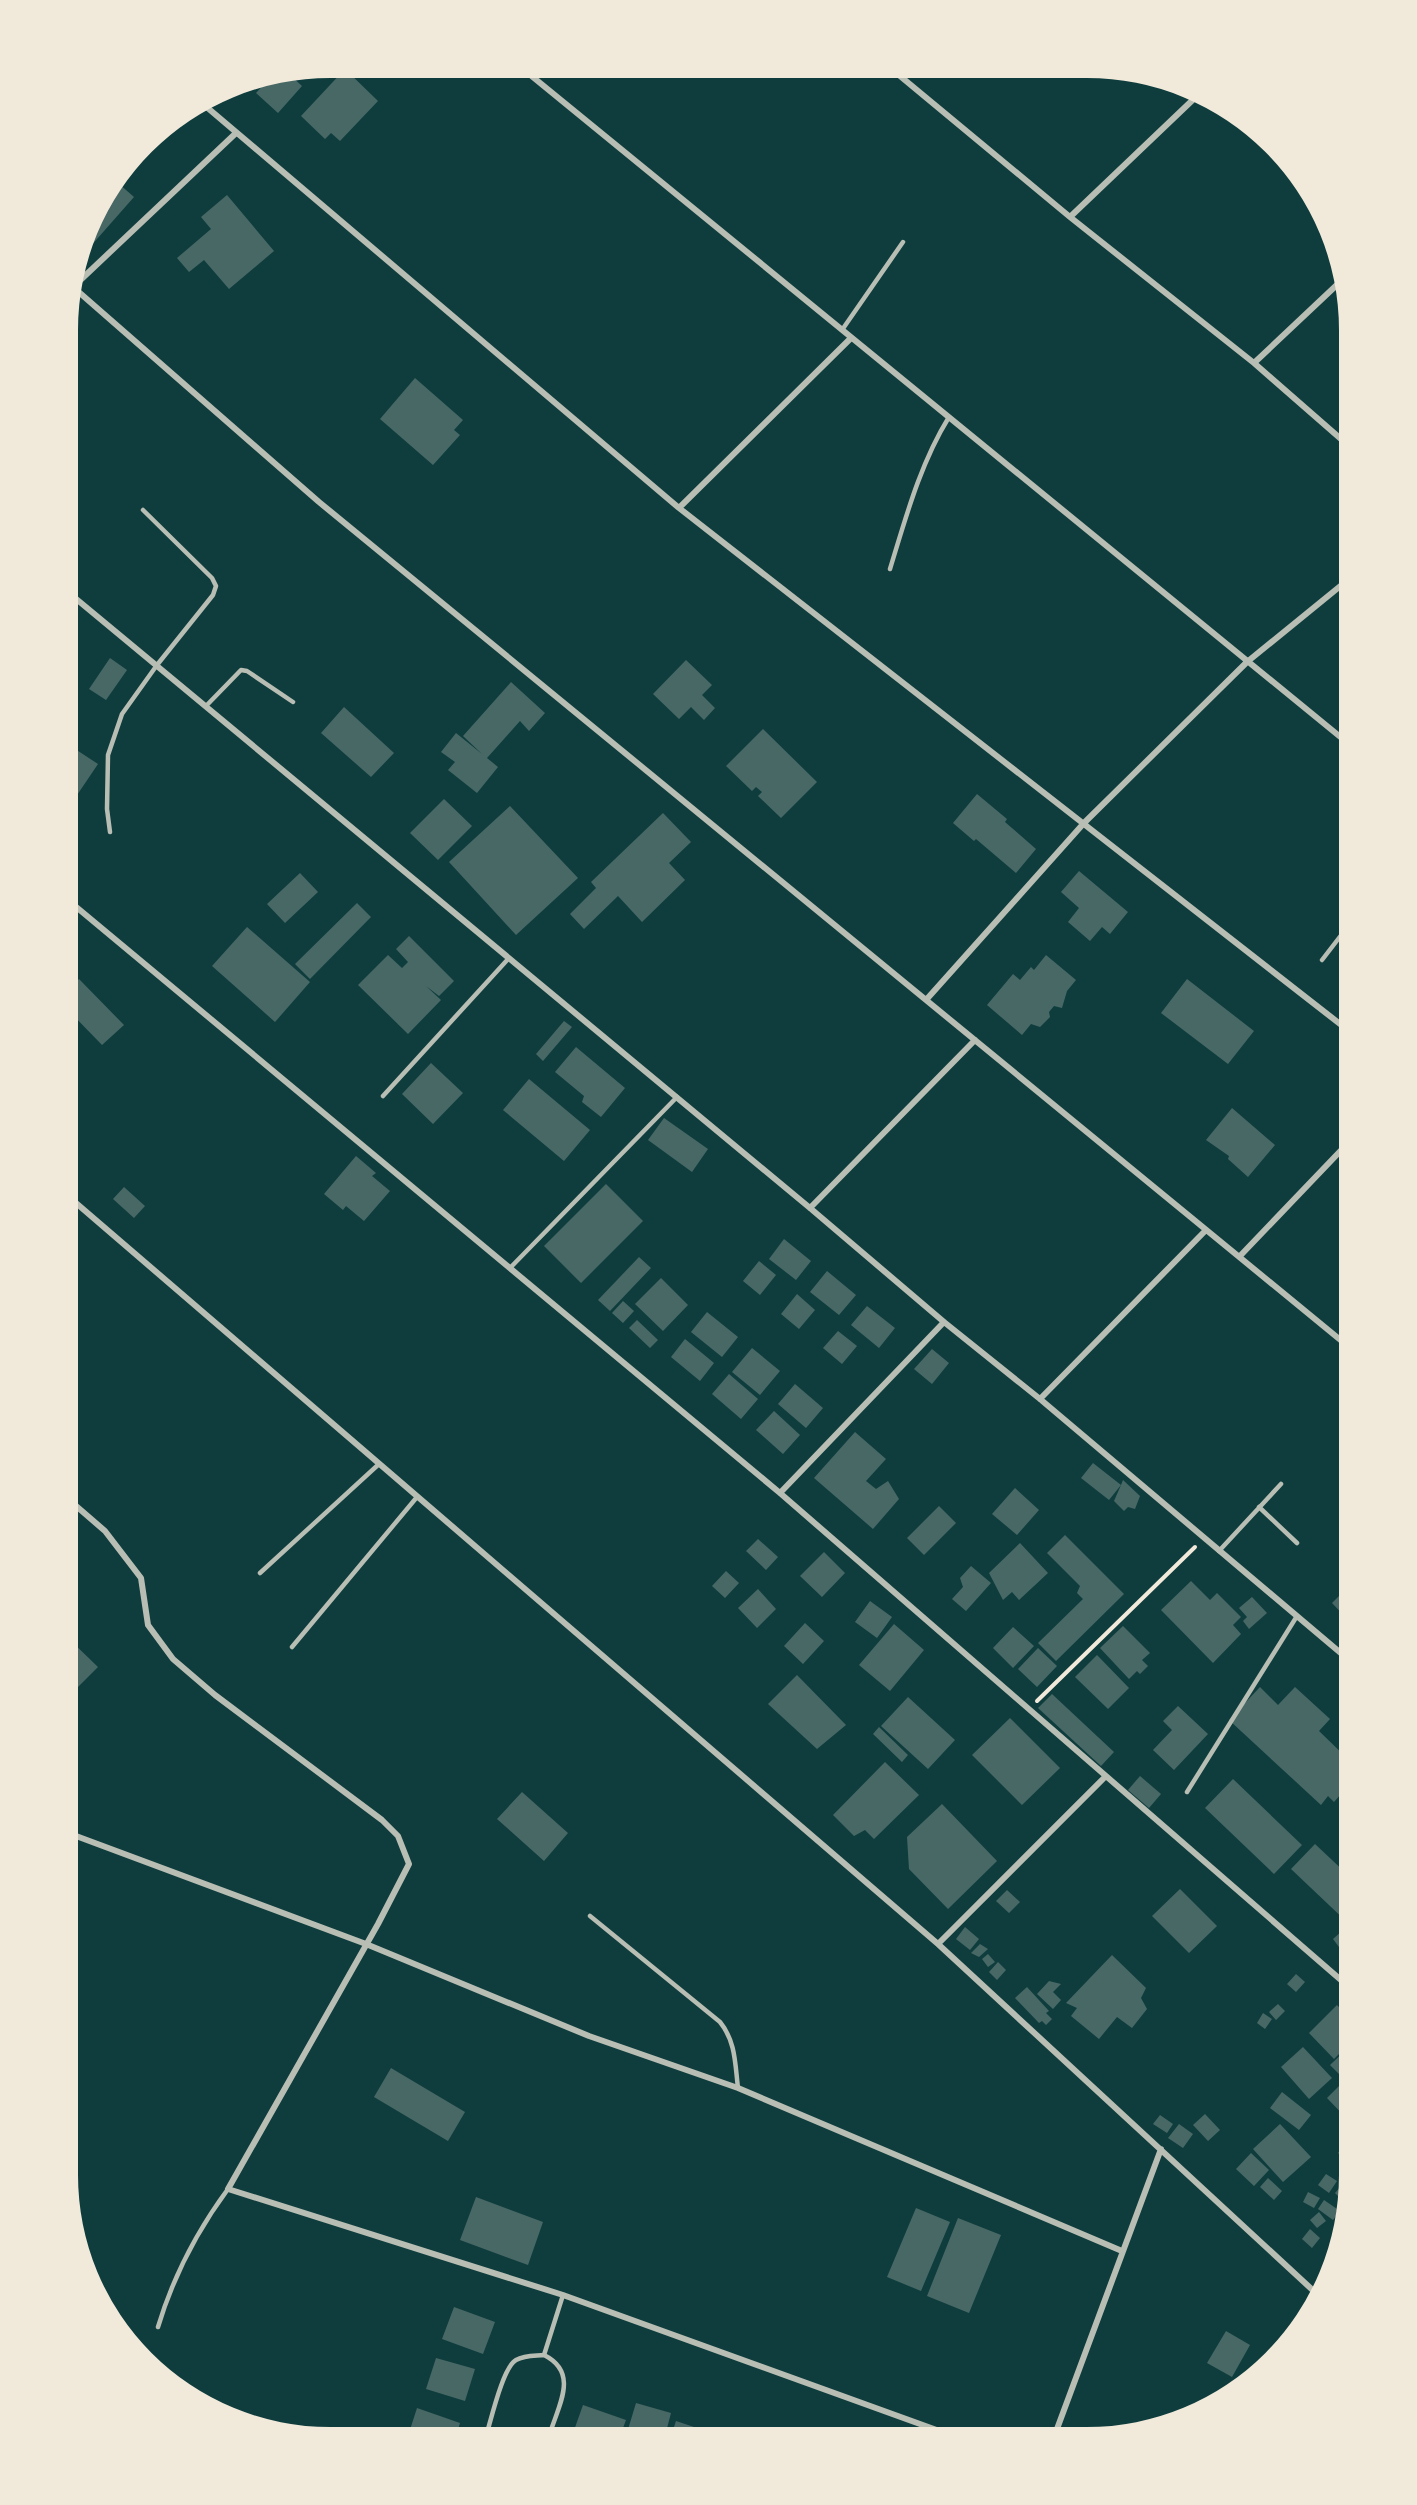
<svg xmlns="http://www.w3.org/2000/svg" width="1417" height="2505" font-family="'Alegreya Sans',sans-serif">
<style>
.building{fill:#486865}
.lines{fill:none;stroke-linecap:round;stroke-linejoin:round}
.path{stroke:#f1e9da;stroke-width:4}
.service{stroke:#b8beb3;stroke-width:4.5}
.minor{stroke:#b8beb3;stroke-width:6}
</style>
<rect width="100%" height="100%" fill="#0f3d3e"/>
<path class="building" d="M345,69L378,101L340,141L331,133L325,139L301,116Z
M290,75L302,86L278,113L256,93L268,80Z
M118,183L134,197L82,256L95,214Z
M227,195L274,251L229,289L204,260L189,272L177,258L211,229L201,217Z
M415,378L463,420L454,430L460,435L433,465L380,419Z
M110,658L127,670L106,700L89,689Z
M686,660L712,685L702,695L715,708L704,720L691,707L679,719L653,694Z
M511,682L545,713L529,731L520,721L487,758L498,767L477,793L448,770L455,762L441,752L456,733L482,754L463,736Z
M344,707L394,753L371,777L321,733Z
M763,729L817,782L781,818L758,796L762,792L756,787L752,791L726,766Z
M69,745L98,764L69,807Z
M977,794L1007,819L1005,822L1036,849L1016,873L976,839L974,841L953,823Z
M444,799L472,826L438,860L410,833Z
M510,806L578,878L516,935L449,862Z
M663,813L691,842L669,863L685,880L642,922L618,896L584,929L570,914L596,888L591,882Z
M1079,871L1128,912L1110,934L1102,927L1090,941L1068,922L1079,908L1061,892Z
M300,873L318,892L285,923L267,904Z
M357,903L371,917L310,979L295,964Z
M247,927L310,982L275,1022L212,966Z
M409,936L454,981L439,996L426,986L441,1000L408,1034L358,985L388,955L402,968L408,962L396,949Z
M1046,955L1076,980L1067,991L1062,1008L1054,1006L1049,1012L1050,1017L1040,1027L1031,1024L1022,1035L987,1005L1013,974L1020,980L1031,967L1034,970Z
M79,979L124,1025L102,1045L69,1011V989Z
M1187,979L1254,1031L1228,1064L1161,1013Z
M564,1021L572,1027L543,1061L536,1054Z
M576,1047L625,1088L601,1117L582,1102L584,1096L555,1072Z
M431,1063L463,1093L433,1124L402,1094Z
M529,1079L590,1130L564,1161L503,1110Z
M1232,1108L1275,1145L1248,1177L1228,1159L1229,1156L1206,1140Z
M664,1118L708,1149L692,1172L648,1140Z
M356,1156L376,1173L372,1176L390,1191L364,1221L346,1206L343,1210L324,1194Z
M606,1184L643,1221L581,1283L544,1246Z
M124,1187L145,1206L134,1218L113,1199Z
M784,1239L811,1261L796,1280L769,1259Z
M639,1257L651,1268L610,1311L598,1300Z
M759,1261L776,1275L760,1295L743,1281Z
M827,1271L856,1295L839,1315L810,1292Z
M661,1278L688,1305L663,1331L635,1304Z
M797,1294L815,1310L799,1329L781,1314Z
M623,1301L634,1311L623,1323L612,1313Z
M867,1306L895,1328L879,1348L851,1325Z
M707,1312L738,1337L722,1357L691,1332Z
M637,1320L658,1340L650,1348L629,1328Z
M838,1331L857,1346L842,1364L823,1348Z
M685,1339L714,1363L700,1381L671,1357Z
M752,1348L780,1371L760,1395L732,1372Z
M932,1349L949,1363L932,1384L914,1369Z
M729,1374L758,1399L741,1419L712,1394Z
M795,1384L823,1408L806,1428L778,1404Z
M774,1411L800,1435L783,1454L756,1430Z
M855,1432L886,1459L866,1481L876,1489L888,1481L899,1499L873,1529L814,1478Z
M1093,1463L1121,1485L1123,1480L1140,1496L1135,1509L1128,1507L1124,1511L1114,1501L1121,1485L1109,1500L1081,1478Z
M1015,1488L1039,1510L1017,1535L992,1514Z
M939,1506L956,1523L924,1555L907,1538Z
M1065,1535L1124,1594L1056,1661L1038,1643L1083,1599L1077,1593L1080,1586L1047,1553Z
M758,1539L778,1557L766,1570L746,1551Z
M1020,1543L1048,1573L1019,1600L1012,1592L1003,1600L989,1573Z
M824,1552L845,1573L822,1597L800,1576Z
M971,1566L991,1583L966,1611L952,1599L963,1587L960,1578Z
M726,1571L739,1583L725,1598L712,1586Z
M1191,1581L1210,1600L1217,1593L1241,1617L1233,1625L1241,1634L1213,1663L1161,1610Z
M1349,1586V1621L1332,1603Z
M758,1589L776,1609L757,1628L738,1608Z
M1252,1597L1267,1613L1249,1629L1243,1621L1247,1617L1239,1608Z
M870,1601L892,1617L877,1638L855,1622Z
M805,1623L824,1641L803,1664L784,1646Z
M894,1624L924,1650L890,1691L859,1665Z
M1123,1626L1150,1653L1142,1660L1148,1666L1140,1674L1137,1671L1129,1679L1100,1648Z
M1013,1627L1034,1646L1013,1668L993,1648Z
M68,1638L98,1667L71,1694L68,1691Z
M1038,1648L1057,1666L1037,1687L1018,1669Z
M1097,1655L1129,1688L1108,1709L1075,1677Z
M797,1675L846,1725L817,1749L768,1704Z
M1260,1687L1278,1705L1295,1687L1330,1719L1319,1731L1349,1760V1785L1334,1802L1328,1796L1321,1805L1229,1720Z
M1052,1694L1114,1752L1101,1766L1038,1708Z
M908,1697L955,1740L928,1769L881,1726Z
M1178,1706L1208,1734L1174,1770L1153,1750L1172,1730L1163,1721Z
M1010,1718L1060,1768L1022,1805L972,1755Z
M879,1727L908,1755L902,1762L873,1734Z
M885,1762L919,1795L874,1839L865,1830L854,1836L833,1815Z
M1140,1776L1161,1794L1149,1808L1128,1790Z
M1233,1779L1302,1845L1274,1874L1205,1808Z
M522,1792L568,1833L544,1861L497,1819Z
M942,1804L997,1861L948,1909L909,1869L907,1837Z
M1349,1807V1820L1342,1813Z
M1315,1844L1349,1876V1924L1291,1869Z
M1180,1889L1217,1926L1189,1953L1152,1916Z
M1007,1890L1020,1902L1009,1913L996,1901Z
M965,1927L979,1939L970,1950L956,1939Z
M1342,1931L1349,1940L1342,1951L1333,1939Z
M980,1944L988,1949L979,1957L971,1953Z
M988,1954L995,1962L988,1967L982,1959Z
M1112,1955L1146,1988L1141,1998L1147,2009L1132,2028L1117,2017L1099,2039L1071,2016L1077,2008L1066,2003Z
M998,1962L1006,1970L997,1980L989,1972Z
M1296,1974L1305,1982L1296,1992L1287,1984Z
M1049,1981L1061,1984L1053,1992L1061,2000L1053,2009L1037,1994Z
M1027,1987L1049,2011L1046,2013L1052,2019L1046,2025L1042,2021L1039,2023L1015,1998Z
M1278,2004L1285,2011L1276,2020L1269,2012Z
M1337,2005L1349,2018V2044L1334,2059L1309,2033Z
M1263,2013L1272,2019L1265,2029L1257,2023Z
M1303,2047L1332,2078L1309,2099L1281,2067Z
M1349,2047V2121L1327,2098L1345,2080L1330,2065Z
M391,2068L465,2112L448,2141L374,2097Z
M1282,2092L1311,2115L1299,2130L1270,2108Z
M1205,2114L1220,2130L1208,2141L1193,2125Z
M1160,2115L1173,2124L1167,2133L1153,2124Z
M1179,2124L1193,2134L1183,2148L1168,2138Z
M1280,2124L1311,2157L1283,2182L1253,2149Z
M1344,2146L1349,2150L1347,2160L1338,2153Z
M1251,2153L1269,2170L1254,2186L1236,2169Z
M1326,2174L1337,2181L1329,2193L1318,2185Z
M1268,2178L1282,2191L1274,2200L1260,2187Z
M1343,2184L1349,2190L1344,2202L1335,2193Z
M1308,2192L1320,2198L1314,2208L1303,2202Z
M476,2197L543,2222L528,2265L460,2240Z
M1324,2200L1340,2211L1333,2220L1318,2209Z
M916,2208L950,2222L921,2291L887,2277Z
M1319,2212L1326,2221L1317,2228L1310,2220Z
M958,2218L1001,2235L969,2313L927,2296Z
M1310,2229L1320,2238L1312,2248L1302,2239Z
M1332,2249L1335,2251L1334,2256L1330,2258L1328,2257Z
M454,2307L495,2322L483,2354L442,2339Z
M1226,2331L1250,2345L1232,2377L1207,2363Z
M436,2358L475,2369L465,2401L426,2389Z
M636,2403L671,2413L665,2436H626Z
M583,2405L626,2420L620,2436H572Z
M417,2408L460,2423L456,2436H408Z
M676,2421L706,2431L704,2436H671Z"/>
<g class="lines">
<path class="path" d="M1037,1701L1195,1547"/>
<path class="service" d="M842,330L903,242
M890,569C906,517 920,464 949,417
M206,706L241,670L247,671L293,702
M110,832L107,809L108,755L122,714L157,665L213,595L216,586L212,578L143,510
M1322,960L1349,925
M383,1096L509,958
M510,1268L677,1097
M1259,1507L1297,1543
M1219,1551L1281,1484
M260,1573L379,1464
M292,1647L417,1497
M1187,1792L1297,1616
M590,1916L720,2022C736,2042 735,2064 738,2088
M158,2327C173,2277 197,2231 228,2189
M544,2355C580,2373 558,2406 549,2436
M486,2436C491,2420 503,2367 516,2360C525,2355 535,2356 544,2355L563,2295"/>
<path class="minor" d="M523,69L1349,744
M894,71L1070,217L1254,363L1349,446
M203,104L679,508L1349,1031
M1070,217L1200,93
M73,287L319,502L1349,1347
M72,288L236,133
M1254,363L1341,281
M679,508L851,338
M69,593L810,1208L944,1322L1040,1399L1349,1660
M69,901L780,1493L1349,1987
M926,1000L1084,823L1247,662L1349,579
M69,1197L938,1944L1318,2295
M810,1208L975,1040
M1240,1256L1349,1142
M1040,1399L1206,1230
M780,1493L944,1322
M68,1499L105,1531L141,1578L148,1625L173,1659L215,1695L382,1820L398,1836L409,1864L378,1924L228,2189L563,2295L956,2437
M68,1833L366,1944L589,2036L738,2088L1122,2251
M938,1944L1105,1777
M1054,2437L1161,2149"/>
</g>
<path d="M0 0H1417V2505H0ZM330 78H1087A252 252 0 0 1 1339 330V2175A252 252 0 0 1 1087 2427H330A252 252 0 0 1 78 2175V330A252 252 0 0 1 330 78Z" fill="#f1e9da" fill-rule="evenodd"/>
</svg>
